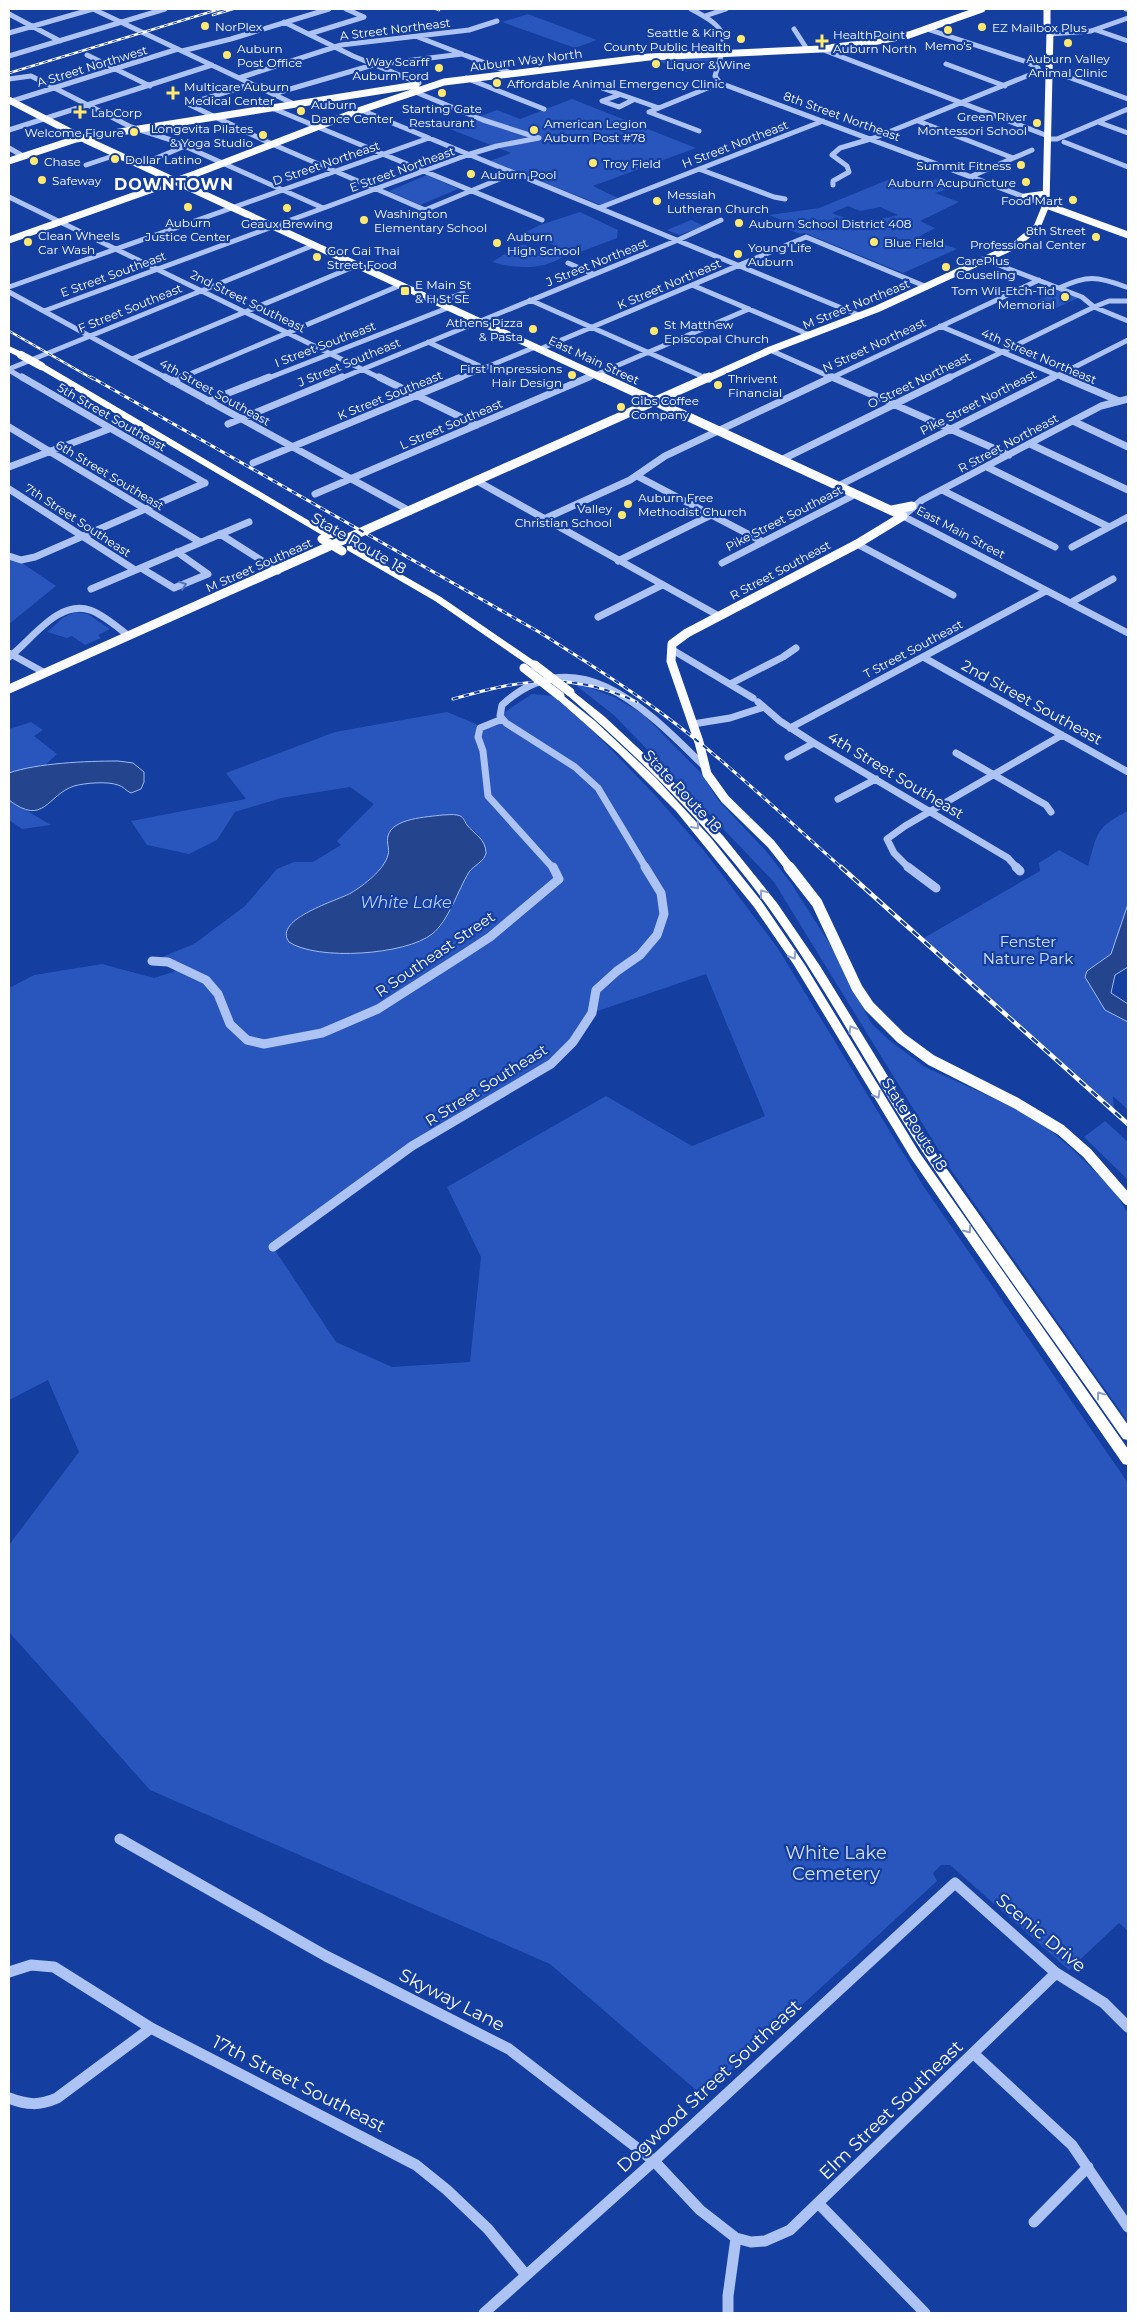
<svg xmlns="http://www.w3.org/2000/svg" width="1137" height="2322" font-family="Montserrat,sans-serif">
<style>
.green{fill:#2856bd;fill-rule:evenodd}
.water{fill:#25448e;stroke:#9fbcf6}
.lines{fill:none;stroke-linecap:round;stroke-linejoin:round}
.minor-far3{stroke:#adc3f4;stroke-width:5}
.minor-far2{stroke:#adc3f4;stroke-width:7}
.minor-far1{stroke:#adc3f4;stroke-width:9}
.minor{stroke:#adc3f4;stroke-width:11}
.major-far2{stroke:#f9fbff;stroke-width:7}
.major-far1{stroke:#f9fbff;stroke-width:9}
.major{stroke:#f9fbff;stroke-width:11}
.highway{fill:#fff;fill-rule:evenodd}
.rail-far2-casing{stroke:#fff;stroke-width:2.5}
.rail-far1-casing{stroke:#fff;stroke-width:3}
.rail-casing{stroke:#fff;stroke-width:4.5}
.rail-far2{stroke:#143e9f;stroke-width:1;stroke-dasharray:4.5;stroke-linecap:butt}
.rail-far1{stroke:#143e9f;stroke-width:2;stroke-dasharray:5.5;stroke-linecap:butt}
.rail{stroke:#143e9f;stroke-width:2.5;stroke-dasharray:8;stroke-linecap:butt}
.highway-bridge-far1{stroke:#fff;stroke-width:8}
.highway-bridge{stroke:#fff;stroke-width:9}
.oneway{stroke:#5173c1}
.oneway2{stroke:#8a9ecf}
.poi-dot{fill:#ffea6f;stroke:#143e9f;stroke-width:2}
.labels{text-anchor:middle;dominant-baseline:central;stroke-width:4.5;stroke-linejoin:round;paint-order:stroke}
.far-poi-label{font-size:12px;fill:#fff;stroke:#143e9f;text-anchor:start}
.far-street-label{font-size:12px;fill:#fff;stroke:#143e9f}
.street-label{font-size:15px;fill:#fff;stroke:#143e9f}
.park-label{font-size:15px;fill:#d5e2fd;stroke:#143e9f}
.far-district-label{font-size:16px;font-weight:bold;letter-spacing:1px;fill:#fff;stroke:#143e9f}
.water-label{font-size:16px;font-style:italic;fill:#bacefa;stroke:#143e9f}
.near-park-label{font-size:18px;fill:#d5e2fd;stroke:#143e9f}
.near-street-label{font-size:18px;fill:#fff;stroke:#143e9f}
</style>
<rect width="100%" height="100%" fill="#143e9f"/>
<path class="green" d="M528,14L597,40L575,48L502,22Z
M706,57L711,58L713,62L686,72L652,59Z
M572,99L696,148L593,186L618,198L601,205L490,161L511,153L447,128L497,110L520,119Z
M427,175L458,189L420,205L389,191Z
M890,179L910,188C929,180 946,174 965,184L935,193L959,202L920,221L935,228L920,236L957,249L903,273L805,233L800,234L787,229L794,225L769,215L819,208ZM848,206L860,211L880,207L898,215C871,222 858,224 832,213Z
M580,212L618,230L617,238L575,254L524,233L540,225Z
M691,220L704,226L679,235L667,230Z
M520,245H525L563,257C542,270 516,269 492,262Z
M1058,290L1078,298L1052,310L1033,303Z
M9,559L21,562L56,586L9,624Z
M76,612L88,614L110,629L98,635L101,638L85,645L72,636L67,638L47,632L64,617Z
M569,680L614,697L643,714L701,773L718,800L766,851L791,883L833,949L871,1023L889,1040L925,1067L1015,1108L1040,1122L1070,1147L1114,1190L1128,1214V1422L951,1170L774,882L615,716Z
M532,694L554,696L595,733L654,794L705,852L777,947L924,1187L1128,1483V1931L1119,1923L1069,1970L950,1865H941L933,1873L937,1881L703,2096L550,1964L150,1790L9,1632V1545L79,1452L48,1380L9,1400V988L34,975L102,964L154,978L173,972L177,969L162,957L194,944L245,906L277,869L294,862H313L341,845L337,841L374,804L350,787L281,798L235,812L217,840L189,854L147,845L131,821L246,799L226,773L335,732L447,712L476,724L480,728ZM442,815L463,817L468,826L479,835L483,858C467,871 458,889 449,908C446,915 444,923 439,928C413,958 318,961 287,939C285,913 324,907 342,898C358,890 381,874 388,857C390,850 389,842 388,834C401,817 423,817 442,815ZM706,974L765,1116L692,1146L606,1096L447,1187L481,1257L470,1362L392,1367L336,1342L273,1247L412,1146L551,1064L592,1013Z
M31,722L43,730L34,736L57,754L43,767L9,773V729Z
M9,800L51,825L22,829L9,820Z
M1128,811V904L1111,954L1087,971L1105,1010L1128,1022V1110L1113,1096L1114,1112L922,939L1040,871L1039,863L1059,850L1088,866C1098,832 1095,828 1128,811Z
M1105,1121L1128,1142V1180L1084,1137Z"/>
<path class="water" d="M118,761L133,763L144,772V782L141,789L131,793C126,791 123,786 118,785C107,781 85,783 74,786C47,795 44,827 9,800V773C37,763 87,761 118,761Z
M442,815C447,815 453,814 457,815C464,816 464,821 467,825C474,834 486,839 486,853C485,861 473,866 469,872C458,890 448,922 432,934C406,955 317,961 289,942C272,919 339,900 351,893C364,885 384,870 388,855C390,849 386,842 388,836C392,818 428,817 442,815Z
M1128,904V967L1115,975L1111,993L1128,1004V1022L1105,1010L1085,977L1087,971L1111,954Z"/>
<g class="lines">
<path class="minor-far3" d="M93,9L294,104
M346,9L364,17
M691,9C731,30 727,36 715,76L720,83L1046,205
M1126,9H1128
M9,14L60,41
M705,16L726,9
M284,22L353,56L419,83
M794,29L807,49
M1096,30L1128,41
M9,33L93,9
M309,34L364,17
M1050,34L1091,31L1128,18
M418,37L511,73
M821,49L1048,136
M182,51L231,39L329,9
M87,55L150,86
M9,56L165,9
M946,64L1005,86
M1049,70L1128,99
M239,78L341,45L469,30L497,21
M466,78L544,109
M9,79L31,76L131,127L171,140L323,208
M602,88L659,108
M413,91L483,120L539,138
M273,94L373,65L462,54
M619,95L602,101L619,107L633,100
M9,102L178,49
M188,104L272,144L425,210L514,173
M188,104L252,84
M272,108L542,220
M361,110L861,316
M649,112L720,83
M649,112L699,131
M918,121L1013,158
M1098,122L1128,133
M9,130L212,65
M1048,139H1057L1128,109
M1064,142L1128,167
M9,148L23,156
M86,165L113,156
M140,165L185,146
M699,169L774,197L785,199
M972,176L1032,150
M833,185V181L849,172L847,166L832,155L840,148L874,138L1039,71L1038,68L1027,62L927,29
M9,197L382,379
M599,208L823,121
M986,260L1082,297L1094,307L1128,321
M568,263L593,274
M692,285L810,335
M9,287L429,138
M1059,288C1087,275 1097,276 1126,287
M9,292L168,379
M530,300L708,379
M439,302L463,293
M44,311L470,154L497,146L539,138
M940,326L1066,379
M428,342L484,368
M540,349L806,237L927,287
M770,350L835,379
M132,359L358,265
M9,369L314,245
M9,370L24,379
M178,379L401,285
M266,379L450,307
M339,379L678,240L721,220
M458,379L535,347
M586,379L749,309
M829,379L1039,280
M947,379L1094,307L1109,301H1128
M1051,379L1128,340"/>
<path class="minor-far2" d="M22,377L205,483
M165,377L410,511
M379,377L477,425
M705,377L709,379
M832,377L1009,455
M1063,377L1119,401
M172,381L181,377
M1128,399L1101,406L922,500L903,516L1128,633
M208,401L269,377
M1073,421L1128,447
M228,424L342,377
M9,427L200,542
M1030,444L1128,490
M781,460L950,377
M253,463L461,377
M9,467L109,429
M987,467L1109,527
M637,476L763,542
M477,481L719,616
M838,486L1054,377
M9,489L135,570
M942,490L1055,547
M315,494L589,377
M544,519L630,480L665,456L832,377
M220,534L278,571
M857,544L953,595
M1072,547L1128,517
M9,556L21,560L35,557L205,483
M618,561L711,515
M722,563L856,494
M141,568L174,588L208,574L177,552
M91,589L249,522
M1070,603L1113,579
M598,617L662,585
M671,649L753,698
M9,653L45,673
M9,657C31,641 58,599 90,610C104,615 117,627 129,636
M923,657L1128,772
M730,684L783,657L796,648
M758,702L780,721L814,743L1008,858L1017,868
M502,719L480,728L478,737L483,751L488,796L553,868
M693,724L730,718L764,707
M790,728L1046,591
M956,753L1046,805L1051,812
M788,757L814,743
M838,799L876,779
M646,868L598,788L575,767L506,723L500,716L502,705C578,635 650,713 704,766
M909,868L894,853L887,839L905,826L1062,735"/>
<path class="minor-far1" d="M908,867L936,888
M1016,867L1020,871
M152,961L168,962L206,980L218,994L230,1024L247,1040L264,1044L322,1033L378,1009L464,954L490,937L559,879L553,867
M273,1247L412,1146L551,1064L573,1042L592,1013L596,990L617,971L640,955L657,935L664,914L661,893L645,867"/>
<path class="minor" d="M120,1839L326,1956L509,2049L654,2161L700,2210L736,2238L751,2242L765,2241L790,2230L1056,1973
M9,1972L31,1965L54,1967L151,2028L416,2165L447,2190L488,2229L526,2275
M974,2054L1072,2145L1128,2227
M9,2098C27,2105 39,2106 57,2098L151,2028
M819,2204L925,2313
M1034,2222L1088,2167
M484,2313L654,2161L955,1883L1056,1973L1104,2003L1128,2027
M728,2313V2296L736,2238"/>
<path class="major-far2" d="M9,100L86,140L604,379
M9,161L76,139L416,85
M1025,197L1046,194
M1046,205L1128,235
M9,240L195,174L361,110L444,82L649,57L821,49L867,43L909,35L982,9
M706,379L770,350L877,309L1014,246L1037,227L1046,205L1050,31L1047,29V9"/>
<path class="major-far1" d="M602,377L903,516L857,544L687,633L672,644L671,661L699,742L707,774L725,799L771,844L790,868
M892,510L912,506
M9,689L709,377"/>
<path class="major" d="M789,867L817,903L857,988L869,1006L901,1038L931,1060L1016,1103L1061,1130L1087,1153L1128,1200"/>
<path class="highway" d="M9,346L24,353L25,355L21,358L9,352Z
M38,364H44L335,536L333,538H327L38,368Z
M350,545L441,597L540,665L539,667H531L435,601L347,550V546Z
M570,689L605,717L667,775L724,837L777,903L820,966L932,1148L1128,1425V1440L1123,1439C1057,1344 988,1251 924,1154C871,1074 826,987 769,908C711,828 641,759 566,694V690Z
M560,693L595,721L655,777L711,838L762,902L805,965L919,1152L1128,1449V1465L1123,1464L911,1158L794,965L754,907L676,811L618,753L556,698V694Z"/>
<g class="rail-far2-casing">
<path id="rail-far2" d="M436,9L439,10
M213,15L233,9
M9,73L220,9
M9,331L93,379"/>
</g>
<g class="rail-far1-casing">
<path id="rail-far1" d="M91,377L539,632C580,658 621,683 660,712C724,759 782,815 842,868
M453,699C522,679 570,671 637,702"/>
</g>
<g class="rail-casing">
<path id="rail" d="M841,867L1128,1124"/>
</g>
<use href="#rail-far2" class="rail-far2"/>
<use href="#rail-far1" class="rail-far1"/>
<use href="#rail" class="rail"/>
<path class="highway-bridge-far1" d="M21,355L41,366"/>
<path class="highway-bridge" d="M322,539L342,551
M535,665L570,692
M524,668L560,696"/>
</g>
<defs><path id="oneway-chevron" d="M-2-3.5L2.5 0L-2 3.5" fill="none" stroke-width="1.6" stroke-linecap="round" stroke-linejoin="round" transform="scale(1.25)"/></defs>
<use class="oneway" href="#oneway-chevron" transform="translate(183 585) rotate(-20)"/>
<g class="oneway2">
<use href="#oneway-chevron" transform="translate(696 826) rotate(49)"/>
<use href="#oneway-chevron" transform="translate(763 893) rotate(-127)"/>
<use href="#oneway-chevron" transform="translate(793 956) rotate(57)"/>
<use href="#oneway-chevron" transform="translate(852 1029) rotate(-121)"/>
<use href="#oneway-chevron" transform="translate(877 1095) rotate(60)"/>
<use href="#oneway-chevron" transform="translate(968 1230) rotate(55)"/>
<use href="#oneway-chevron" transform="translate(1100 1395) rotate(-126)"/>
</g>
<g class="poi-dot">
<circle cx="205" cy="26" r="5"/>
<circle cx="982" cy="27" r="5"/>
<circle cx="948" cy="30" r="5"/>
<circle cx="741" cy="39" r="5"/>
<path d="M819.5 33.5h5v5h5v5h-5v5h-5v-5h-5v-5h5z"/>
<circle cx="1068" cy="43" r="5"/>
<circle cx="227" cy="55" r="5"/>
<circle cx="656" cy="64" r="5"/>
<circle cx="439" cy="68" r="5"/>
<circle cx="497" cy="83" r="5"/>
<path d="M170.5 85.5h5v5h5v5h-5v5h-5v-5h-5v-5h5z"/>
<circle cx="442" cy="93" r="5"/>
<circle cx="301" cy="111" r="5"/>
<path d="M77.5 104.5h5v5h5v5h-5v5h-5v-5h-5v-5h5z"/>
<circle cx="1037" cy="123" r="5"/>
<circle cx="534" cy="130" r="5"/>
<circle cx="134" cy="132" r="5"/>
<circle cx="263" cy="135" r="5"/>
<circle cx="115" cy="159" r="5"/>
<circle cx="34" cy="161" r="5"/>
<circle cx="593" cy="163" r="5"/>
<circle cx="1021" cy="165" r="5"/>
<circle cx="471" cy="174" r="5"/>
<circle cx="42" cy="180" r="5"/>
<circle cx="1026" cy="182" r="5"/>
<circle cx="1073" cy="200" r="5"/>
<circle cx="657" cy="201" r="5"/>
<circle cx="188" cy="207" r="5"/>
<circle cx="287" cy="208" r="5"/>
<circle cx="364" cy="220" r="5"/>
<circle cx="739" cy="223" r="5"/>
<circle cx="1096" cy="237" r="5"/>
<circle cx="28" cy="242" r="5"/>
<circle cx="874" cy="242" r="5"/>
<circle cx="497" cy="243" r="5"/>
<circle cx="738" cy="254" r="5"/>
<circle cx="317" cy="257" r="5"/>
<circle cx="946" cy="267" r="5"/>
<rect x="400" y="286" width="10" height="10" rx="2.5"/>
<circle cx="1065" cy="297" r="5"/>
<circle cx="533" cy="329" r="5"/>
<circle cx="654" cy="331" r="5"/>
<circle cx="572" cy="375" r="5"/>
<circle cx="718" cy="385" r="5"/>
<circle cx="621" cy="407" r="5"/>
<circle cx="628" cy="504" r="5"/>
<circle cx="622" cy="515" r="5"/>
</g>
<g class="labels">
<g class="far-poi-label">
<text x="215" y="26">NorPlex</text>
<text x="992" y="27">EZ Mailbox Plus</text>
<text x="731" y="32" text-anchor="end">Seattle &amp; King<tspan x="731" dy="14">County Public Health</tspan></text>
<text x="833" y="34">HealthPoint<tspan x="833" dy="14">Auburn North</tspan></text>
<text x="948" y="45" text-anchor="middle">Memo's</text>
<text x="237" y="48">Auburn<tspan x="237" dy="14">Post Office</tspan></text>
<text x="1068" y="58" text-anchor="middle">Auburn Valley<tspan x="1068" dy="14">Animal Clinic</tspan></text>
<text x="429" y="61" text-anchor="end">Way Scarff<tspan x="429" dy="14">Auburn Ford</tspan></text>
<text x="666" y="64">Liquor &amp; Wine</text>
<text x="507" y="83">Affordable Animal Emergency Clinic</text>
<text x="184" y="86">Multicare Auburn<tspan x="184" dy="14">Medical Center</tspan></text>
<text x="311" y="104">Auburn<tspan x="311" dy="14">Dance Center</tspan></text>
<text x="442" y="108" text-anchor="middle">Starting Gate<tspan x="442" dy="14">Restaurant</tspan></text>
<text x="91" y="112">LabCorp</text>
<text x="1027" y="116" text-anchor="end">Green River<tspan x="1027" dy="14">Montessori School</tspan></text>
<text x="544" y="123">American Legion<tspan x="544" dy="14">Auburn Post #78</tspan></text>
<text x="253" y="128" text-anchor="end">Longevita Pilates<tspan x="253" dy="14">&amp; Yoga Studio</tspan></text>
<text x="124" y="132" text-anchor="end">Welcome Figure</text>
<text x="125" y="159">Dollar Latino</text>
<text x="44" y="161">Chase</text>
<text x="603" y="163">Troy Field</text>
<text x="1011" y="165" text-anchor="end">Summit Fitness</text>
<text x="481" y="174">Auburn Pool</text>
<text x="52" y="180">Safeway</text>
<text x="1016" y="182" text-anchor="end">Auburn Acupuncture</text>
<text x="667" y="194">Messiah<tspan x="667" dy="14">Lutheran Church</tspan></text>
<text x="1063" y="200" text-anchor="end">Food Mart</text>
<text x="374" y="213">Washington<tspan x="374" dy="14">Elementary School</tspan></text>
<text x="188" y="222" text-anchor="middle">Auburn<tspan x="188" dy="14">Justice Center</tspan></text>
<text x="287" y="223" text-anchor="middle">Geaux Brewing</text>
<text x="749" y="223">Auburn School District 408</text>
<text x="1086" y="230" text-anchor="end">8th Street<tspan x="1086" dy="14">Professional Center</tspan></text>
<text x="38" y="235">Clean Wheels<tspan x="38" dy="14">Car Wash</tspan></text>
<text x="507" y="236">Auburn<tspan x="507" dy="14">High School</tspan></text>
<text x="884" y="242">Blue Field</text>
<text x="748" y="247">Young Life<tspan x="748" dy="14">Auburn</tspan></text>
<text x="327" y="250">Gor Gai Thai<tspan x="327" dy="14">Street Food</tspan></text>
<text x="956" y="260">CarePlus<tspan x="956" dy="14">Couseling</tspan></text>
<text x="415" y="284">E Main St<tspan x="415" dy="14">&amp; H St SE</tspan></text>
<text x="1055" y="290" text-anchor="end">Tom Wil-Etch-Tid<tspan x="1055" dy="14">Memorial</tspan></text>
<text x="523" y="322" text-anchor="end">Athens Pizza<tspan x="523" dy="14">&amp; Pasta</tspan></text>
<text x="664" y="324">St Matthew<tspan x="664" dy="14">Episcopal Church</tspan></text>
<text x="562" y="368" text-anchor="end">First Impressions<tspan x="562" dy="14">Hair Design</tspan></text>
<text x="728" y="378">Thrivent<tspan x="728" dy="14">Financial</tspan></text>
<text x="631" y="400">Gibs Coffee<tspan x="631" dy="14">Company</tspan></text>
<text x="638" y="497">Auburn Free<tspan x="638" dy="14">Methodist Church</tspan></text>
<text x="612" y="508" text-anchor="end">Valley<tspan x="612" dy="14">Christian School</tspan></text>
</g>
<g class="far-street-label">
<text transform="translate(395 29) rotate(-7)">A Street Northeast</text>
<text transform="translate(526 60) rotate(-7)">Auburn Way North</text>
<text transform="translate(92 66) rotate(-17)">A Street Northwest</text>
<text transform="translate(842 116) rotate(20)">8th Street Northeast</text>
<text transform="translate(735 144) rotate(-21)">H Street Northeast</text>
<text transform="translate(326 163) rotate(-19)">D Street Northeast</text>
<text transform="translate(402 169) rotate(-20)">E Street Northeast</text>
<text transform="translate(597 262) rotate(-22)">J Street Northeast</text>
<text transform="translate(113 274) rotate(-20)">E Street Southeast</text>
<text transform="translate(669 284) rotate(-23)">K Street Northeast</text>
<text transform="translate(248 301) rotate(26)">2nd Street Southeast</text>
<text transform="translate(856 304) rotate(-22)">M Street Northeast</text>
<text transform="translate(130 308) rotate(-22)">F Street Southeast</text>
<text transform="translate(325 344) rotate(-21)">I Street Southeast</text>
<text transform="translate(874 345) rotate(-25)">N Street Northeast</text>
<text transform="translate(1039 356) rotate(23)">4th Street Northeast</text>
<text transform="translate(594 360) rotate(25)">East Main Street</text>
<text transform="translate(349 362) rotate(-22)">J Street Southeast</text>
<text transform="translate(919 380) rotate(-26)">O Street Northeast</text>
<text transform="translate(215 392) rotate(29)">4th Street Southeast</text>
<text transform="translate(390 395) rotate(-22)">K Street Southeast</text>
<text transform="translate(978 402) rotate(-27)">Pike Street Northeast</text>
<text transform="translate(112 417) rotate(30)">5th Street Southeast</text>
<text transform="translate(451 424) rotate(-23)">L Street Southeast</text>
<text transform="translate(1008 443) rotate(-28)">R Street Northeast</text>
<text transform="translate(110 475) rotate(31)">6th Street Southeast</text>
<text transform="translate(784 518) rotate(-27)">Pike Street Southeast</text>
<text transform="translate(78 520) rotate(33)">7th Street Southeast</text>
<text transform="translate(961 532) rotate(28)">East Main Street</text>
<text transform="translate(259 565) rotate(-24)">M Street Southeast</text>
<text transform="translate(780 570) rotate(-28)">R Street Southeast</text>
<text transform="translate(913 649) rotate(-28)">T Street Southeast</text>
</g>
<g class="street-label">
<text transform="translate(359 543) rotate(30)">State Route 18</text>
<text transform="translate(1032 702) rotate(29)">2nd Street Southeast</text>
<text transform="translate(896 775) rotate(31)">4th Street Southeast</text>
<text transform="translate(683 791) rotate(47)">State Route 18</text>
<text transform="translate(435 954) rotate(-34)">R Southeast Street</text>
<text transform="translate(486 1085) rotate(-32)">R Street Southeast</text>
<text transform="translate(915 1124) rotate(57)">State Route 18</text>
</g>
<g class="park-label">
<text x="1028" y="941">Fenster<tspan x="1028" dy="17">Nature Park</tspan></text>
</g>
<g class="far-district-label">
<text x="174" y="184">DOWNTOWN</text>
</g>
<g class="water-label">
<text x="406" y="902">White Lake</text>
</g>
<g class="near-park-label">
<text x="836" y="1853">White Lake<tspan x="836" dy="21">Cemetery</tspan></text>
</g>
<g class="near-street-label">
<text transform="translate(1041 1933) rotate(40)">Scenic Drive</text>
<text transform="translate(452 2000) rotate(27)">Skyway Lane</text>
<text transform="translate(299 2084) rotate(27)">17th Street Southeast</text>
<text transform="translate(709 2086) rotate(-43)">Dogwood Street Southeast</text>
<text transform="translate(891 2110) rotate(-44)">Elm Street Southeast</text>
</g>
</g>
<rect width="1137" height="2322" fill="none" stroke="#ffffff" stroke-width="20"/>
</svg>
